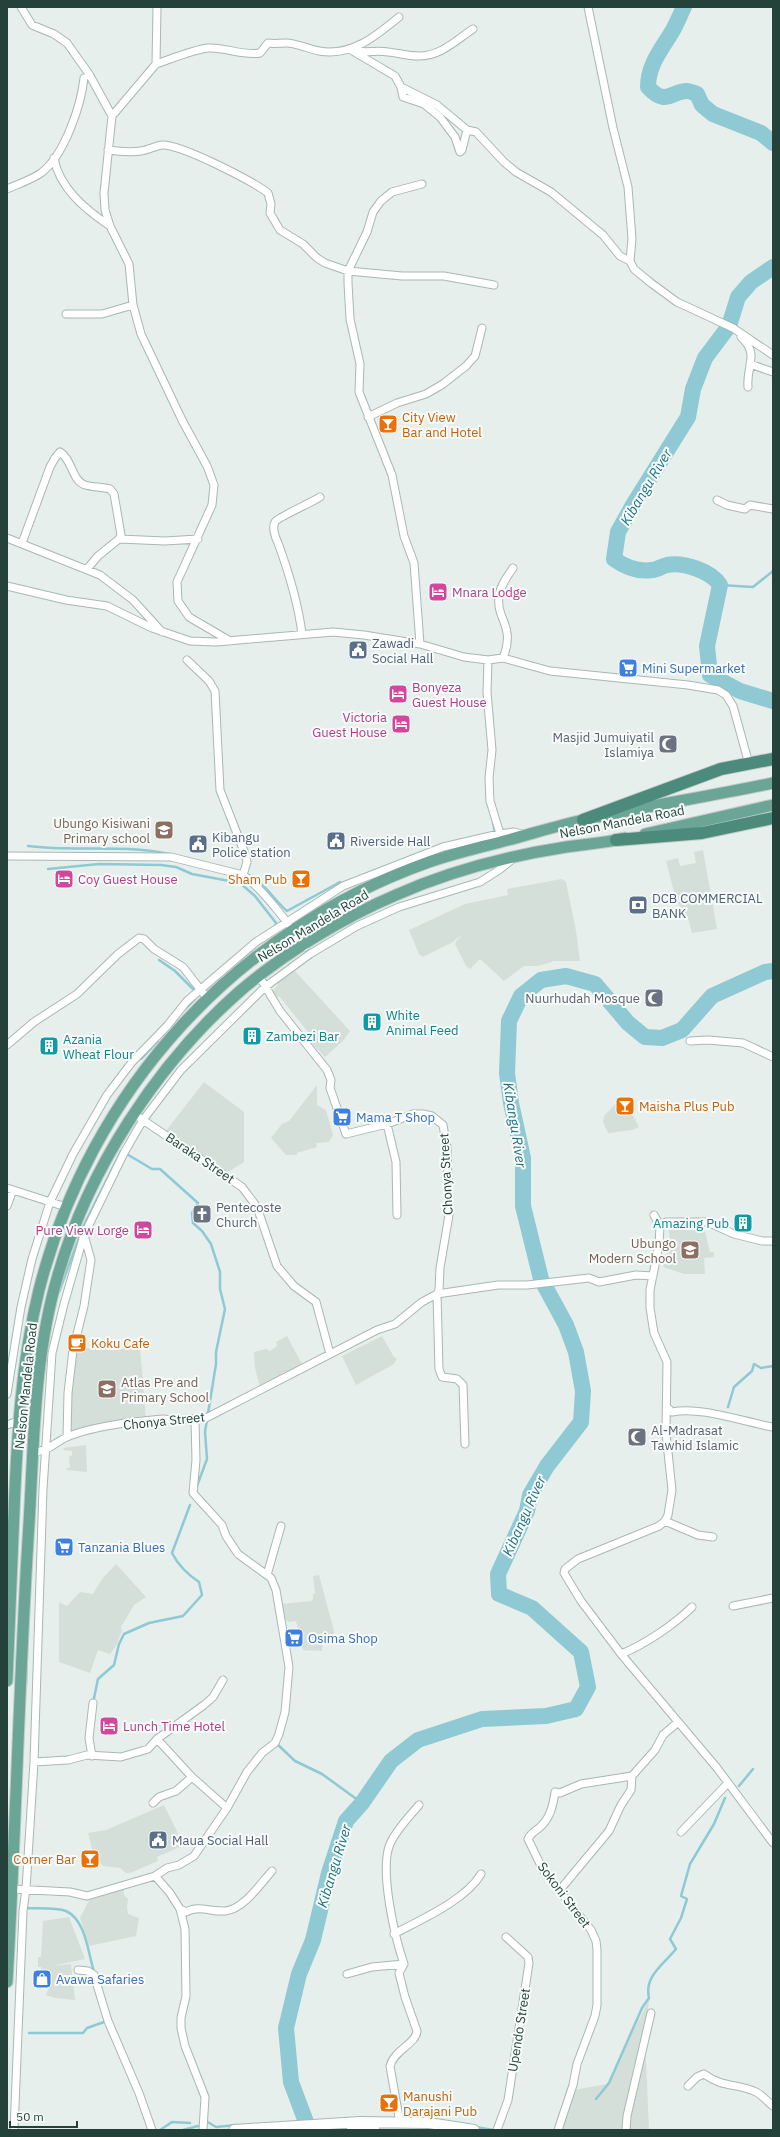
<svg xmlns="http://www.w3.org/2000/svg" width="780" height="2137" font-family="'IBM Plex Sans',sans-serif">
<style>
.built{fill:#d4dfda}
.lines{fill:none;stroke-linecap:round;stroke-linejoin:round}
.stream{stroke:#8ec9d4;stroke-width:2.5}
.river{stroke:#8ec9d4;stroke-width:16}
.minor-casing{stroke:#a8b8b2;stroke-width:9}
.secondary-casing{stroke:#a4bbb3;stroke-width:12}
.primary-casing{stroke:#c2cac8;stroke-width:13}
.trunk-casing{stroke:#c2cac8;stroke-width:14}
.minor{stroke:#fff;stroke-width:7}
.secondary{stroke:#fff;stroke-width:10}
.primary{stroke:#6aa596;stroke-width:11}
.trunk{stroke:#4c8a7c;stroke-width:12}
.labels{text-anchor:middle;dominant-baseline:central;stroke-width:4;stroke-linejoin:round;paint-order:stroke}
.food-label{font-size:13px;fill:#c56008;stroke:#f7fbf9;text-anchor:start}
.hotel-label{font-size:13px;fill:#b23c85;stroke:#f7fbf9;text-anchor:start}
.service-label{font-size:13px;fill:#4e5e75;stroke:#f7fbf9;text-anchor:start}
.shop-label{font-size:13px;fill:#366cbe;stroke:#f7fbf9;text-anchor:start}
.worship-label{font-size:13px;fill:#5b616d;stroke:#f7fbf9;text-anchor:end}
.street-label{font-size:13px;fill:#24423a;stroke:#f7fbf9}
.education-label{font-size:13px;fill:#785e54;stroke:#f7fbf9;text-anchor:end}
.culture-label{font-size:13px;fill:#0d838f;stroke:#f7fbf9;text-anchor:start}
.water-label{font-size:14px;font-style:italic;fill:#1c6f80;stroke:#f7fbf9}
</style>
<rect width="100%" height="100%" fill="#e6efeb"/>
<path class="built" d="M703,850L717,929L692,933L688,918L676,900L666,861L678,858L680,866L696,863L694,852Z
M562,879L566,882L576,931L580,961H554L538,966H524L504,981L480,959L470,969L466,966L455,944L457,940L464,934L456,939L453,942L423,957L419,954L409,930L465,904L508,895L507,889Z
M295,971L350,1031L343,1041L325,1057L304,1035L308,1032L279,996L275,999L271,994L280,981Z
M204,1082L244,1112V1162L228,1172L165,1132Z
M317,1085V1105L326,1110L333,1135L329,1142L316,1143L317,1147L297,1153V1155H286L271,1138L282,1124L289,1121Z
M619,1100L626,1103L639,1127L632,1130L608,1133L603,1122L604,1116Z
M668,1223H703L710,1252H714V1257L704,1258L705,1274H684L663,1267L670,1242Z
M287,1336L302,1364L275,1381L260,1387L255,1368L254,1352L266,1349L270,1351L277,1346L276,1342Z
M382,1336L394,1357L397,1359L394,1364L356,1385L342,1356Z
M140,1347L146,1420L69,1433V1393L75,1353L82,1348L113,1350Z
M86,1445L87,1472L67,1470L66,1468H70L69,1457L72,1455V1451L63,1450L64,1448Z
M116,1564L146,1597L134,1605L121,1627L122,1631L116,1646L110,1654L98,1650L90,1673L59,1662V1602L67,1606L80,1592L93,1594L102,1579Z
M319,1575L334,1631V1636L330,1640L323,1641L322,1651L303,1650L296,1621L289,1622L284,1619L281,1604L311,1601L313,1599V1594L315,1593L313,1576Z
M164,1805L183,1844L180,1847L157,1857L158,1861L130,1873H126L120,1868L103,1866L92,1849L88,1833L106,1830Z
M124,1888V1895L128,1899L127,1907L128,1914L139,1918L136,1936L89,1946L80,1918L92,1895Z
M69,1917L85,1959L52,1966L71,1964L75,2000L55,1998L46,1995L50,1985V1973L42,1974L41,1967H38V1957H41L43,1921Z
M649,2000L645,2036L649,2130H560L574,2090L607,2084L614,2074L623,2051Z"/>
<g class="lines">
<path class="stream" d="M720,585L753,587L773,571
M493,822L495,833
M28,846C75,852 121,844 169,854
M48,869L99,864L161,865L176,867L192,874L240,883L255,896L276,923L275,928
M246,874C263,880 273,899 287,911L340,882
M159,960L175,971L196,992
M184,1010L195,999
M141,1059L158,1041
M125,1153L152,1169H160L198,1203L192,1213L193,1223L202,1231L211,1244L220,1272V1289L225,1309L216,1352V1364L205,1432L207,1459L197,1486
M83,1227L121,1151
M59,1292L79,1238
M728,1407L734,1387L752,1371L754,1364L761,1368L773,1366
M26,1686L27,1653
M93,1703L98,1679L114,1665L119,1644L124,1634L149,1623L183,1616L202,1595L199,1582C187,1574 178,1565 172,1553L190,1505
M276,1743L295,1761L322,1774L362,1803
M739,1786L753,1769
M25,1908C37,1909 55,1907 66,1911C86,1920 88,1953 94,1972
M29,2033H83L87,2028L107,2021
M596,2099L609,2083L642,2008L649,1998C644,1976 663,1965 676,1949L670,1939L681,1918L687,1899L681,1896L690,1864L714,1824L725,1798
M206,2121L216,2127L236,2125
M476,2127L493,2130
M160,2130L172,2122L190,2123
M183,2130L198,2126"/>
<path class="river" d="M684,7C680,15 677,23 673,30C662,49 648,64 648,87C666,107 671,91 687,91C690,91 694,93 697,94L702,105L713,114L761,133L773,143
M773,267L751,282L738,297L729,326L705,358L693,389L688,417L633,505L618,532L614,559C625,567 639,572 652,570C657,570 662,566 667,565C684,562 711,571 720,585L707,646L710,675L740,691L773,701
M309,2130L291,2082L286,2028L299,1974L313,1940L329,1873L346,1821L362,1803L391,1761L418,1740L482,1719L546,1716L576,1709L588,1687L581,1652L532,1608L499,1594L498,1574L527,1511L530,1495L547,1466L581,1422L583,1391L576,1352L566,1325L541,1279L523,1206V1158L511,1103L507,1073L509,1021L521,996L541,980L566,976L595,984L628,1023L645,1037L662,1038L682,1030L712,996L765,972L773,971"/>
<g class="minor-casing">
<path id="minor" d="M21,7L32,25L54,34L67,43L89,74L112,116L104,193L105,210L110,226L129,264L133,305L141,334L182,420L207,466L214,485L212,505L177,582L178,601L189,617L230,641
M588,7L613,128L628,187L632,239L630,261L634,269L651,283L677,302L733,328L773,355
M351,50L395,76L401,87L437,105L467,130L476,132L504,162L516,172L551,192L603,235L620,256L630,261
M357,51C368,53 377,50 388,52C398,53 408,56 419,56C441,56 456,40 473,29
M156,64C171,59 192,50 208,48C226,47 242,56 260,53L268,43C275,44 279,43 286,43C296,43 309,49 319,51C351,57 376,36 399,17
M401,87L403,97L424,104L440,117L455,137L460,152L462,150L467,130
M112,116L156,64L157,7
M108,150C119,151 130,153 141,151C148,150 155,146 162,145C181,144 252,181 268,193L271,204L270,213L280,230L303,244L317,258L325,263L348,271L402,276H444L494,285
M54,158C59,188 86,210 110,226
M7,189C18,184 31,180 41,173C64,156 81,106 84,78
M66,314H102L133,305
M741,337C760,355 746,365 748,387
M750,364L773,372
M368,417L397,403L426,394L443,384L466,366L475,356L482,328
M717,500L727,505L745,509L750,505L773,509
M7,538L100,575L133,600L162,632
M119,539L165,541L198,539
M22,543L50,467L55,458L60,452C72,459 72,481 85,485C92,487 102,487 110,489L114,494L121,535L119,539L98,556L87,569
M7,586L66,600L107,606L152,628L190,641L216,642L333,632L364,635L420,644L464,657L488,660L503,658L550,671L688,685L718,690L726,695L733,706L749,764
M302,634C298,602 289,573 278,543C275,537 272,527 275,522C278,517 311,503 320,497
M420,644L414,563L404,536L392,475L359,392L360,364L350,319L348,283V271L367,232L373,212L381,201L392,192L422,184
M503,658C516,625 496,621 499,596C500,586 507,577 513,568
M187,660L209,681L215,691L220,790L245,854L247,862L243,875
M488,660L487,692L492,750L489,778L490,801L501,837
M7,856L171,857L243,875C261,887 293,929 305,947
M259,976L280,1011L327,1070L331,1080L330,1088L346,1134L387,1124L413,1114H423L432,1116L443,1125L447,1148L449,1215L440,1268L439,1290L437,1294L439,1369L442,1377L457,1379L463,1385L465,1444
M690,1041L708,1040L743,1043L773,1057
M7,1045L34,1022L77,994L118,954L139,938L144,939L154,949L183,967L207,998
M140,1118L242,1187L257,1207L277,1266L294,1286L316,1302L330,1354
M387,1124L396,1162L397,1215
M7,1188L66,1207
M7,1206L13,1190
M654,1215L660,1226
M660,1226L659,1245L650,1290V1308L654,1333L667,1362L666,1433L672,1490L668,1515L665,1521L659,1526L578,1559L565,1569L564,1573L581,1601L621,1654L717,1768L773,1843
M660,1226L666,1222H707L734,1234L762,1241H773
M7,1394L21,1307L32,1259L50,1202L73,1154L107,1095L132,1062L167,1026L187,1001L256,942L343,886L443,847L499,834L514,832L525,835
M667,1407L672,1412C701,1406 743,1422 773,1427
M7,1425L18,1421
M67,1437L68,1393L73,1350L84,1306L91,1260L84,1235L75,1229
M33,1452C51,1451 56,1440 72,1435C100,1425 133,1422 163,1419L173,1420L206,1418L377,1330L395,1324L422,1302L437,1294L498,1285H527L589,1278L599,1282L636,1275L653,1276
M665,1521L698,1535L713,1537
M267,1575L281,1526
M733,1606L773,1598
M621,1654C644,1645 675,1624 692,1607
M157,1739L192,1777L227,1808
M92,1756L89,1738L93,1703
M34,1762L68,1760L87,1755L121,1757L148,1749L157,1739L204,1705L213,1697L223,1680
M153,1803L159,1797L176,1791L192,1777
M681,1832L728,1783
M155,1876L170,1893L180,1909L185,1929L186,1996L181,2018V2028L185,2046L205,2097L203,2130
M13,1889L70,1892L87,1896L155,1876L167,1868L179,1865L194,1856L227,1808L247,1772L262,1753L275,1743L279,1734L285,1712L289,1667L276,1590L271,1578L238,1554L226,1536L222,1525L193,1493L196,1460L195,1420
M559,1891L609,1831L621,1805L631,1790L632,1776
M180,1909L186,1912C199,1905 211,1912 225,1911C244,1909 260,1884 272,1871
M394,1934C420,1920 466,1900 481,1874
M78,1970L88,1971L94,1975L108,2021L139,2093L152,2130
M347,1974L372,1967L404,1964
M688,2086L697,2077L704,2074C723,2088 737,2083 756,2092C762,2095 768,2102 773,2106
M400,2123L390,2066C394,2050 416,2044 417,2031L405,1997L399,1973L404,1964C395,1938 379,1870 390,1844C396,1830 409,1817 419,1805
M14,2130L23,1911L26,1889L34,1762L43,1489L52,1353L64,1304L84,1235L124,1153L143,1120L181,1070L265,987L310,954L357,926L399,907L480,882L499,870L514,858
M497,2130L508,2100L529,1963L528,1957L506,1937
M558,2130L573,2085L577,2064L595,2016L597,2005V1950L596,1941L591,1930L543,1870L528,1839C531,1833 534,1832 539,1828C550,1819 553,1806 555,1792L560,1793L581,1784L632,1776L655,1750L663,1735L678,1722
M626,2130L627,2116L651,2013"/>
</g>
<g class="secondary-casing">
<path id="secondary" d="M234,2130L360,2122L429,2123L474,2130
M352,2130L374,2128"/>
</g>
<g class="primary-casing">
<path id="primary" d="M645,834L773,805
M7,1681C9,1625 12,1568 14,1512C17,1437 21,1363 39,1290C90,1090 235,931 429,862C455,853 482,847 508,840C534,833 560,825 587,819C648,806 711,796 773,783
M7,1982C16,1829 19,1676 29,1524C34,1441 34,1355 58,1275C88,1170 157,1064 239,992C283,954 342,918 396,895C450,871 508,856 566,847C586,844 606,843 625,838"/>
</g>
<g class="trunk-casing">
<path id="trunk" d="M583,820L721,769L773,759
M616,840L702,833L773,818"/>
</g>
<use href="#minor" class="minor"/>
<use href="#secondary" class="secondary"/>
<use href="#primary" class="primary"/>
<use href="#trunk" class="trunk"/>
</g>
<defs>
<g id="bar-square" transform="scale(1)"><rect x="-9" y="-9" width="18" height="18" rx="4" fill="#e8710a" stroke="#f7fbf9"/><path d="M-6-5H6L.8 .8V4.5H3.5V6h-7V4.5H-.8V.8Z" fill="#fff"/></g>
<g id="hotel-square" transform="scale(1)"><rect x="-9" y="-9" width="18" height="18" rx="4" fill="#d1479c" stroke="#f7fbf9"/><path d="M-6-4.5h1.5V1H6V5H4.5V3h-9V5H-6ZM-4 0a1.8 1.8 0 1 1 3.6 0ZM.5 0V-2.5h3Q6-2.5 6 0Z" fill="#fff"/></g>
<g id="civic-square" transform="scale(1)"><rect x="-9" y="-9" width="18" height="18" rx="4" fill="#5c6f8a" stroke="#f7fbf9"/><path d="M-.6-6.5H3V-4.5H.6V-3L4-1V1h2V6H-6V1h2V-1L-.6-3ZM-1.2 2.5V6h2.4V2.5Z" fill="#fff"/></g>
<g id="supermarket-square" transform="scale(1)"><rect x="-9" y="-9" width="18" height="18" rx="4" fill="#3f7fe0" stroke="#f7fbf9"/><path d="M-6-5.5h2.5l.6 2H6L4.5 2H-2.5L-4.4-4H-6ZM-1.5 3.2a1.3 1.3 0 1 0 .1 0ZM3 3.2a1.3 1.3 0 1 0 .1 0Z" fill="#fff"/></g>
<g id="mosque-square" transform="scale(1)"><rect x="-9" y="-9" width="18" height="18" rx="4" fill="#6b7280" stroke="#f7fbf9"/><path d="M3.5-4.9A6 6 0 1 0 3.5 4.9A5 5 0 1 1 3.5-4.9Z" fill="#fff"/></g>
<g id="school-square" transform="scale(1)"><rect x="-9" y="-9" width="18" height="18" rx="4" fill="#8d6e63" stroke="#f7fbf9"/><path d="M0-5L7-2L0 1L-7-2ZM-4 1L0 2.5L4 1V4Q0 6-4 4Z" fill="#fff"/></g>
<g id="bank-square" transform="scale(1)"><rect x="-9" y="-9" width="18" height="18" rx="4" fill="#5c6f8a" stroke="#f7fbf9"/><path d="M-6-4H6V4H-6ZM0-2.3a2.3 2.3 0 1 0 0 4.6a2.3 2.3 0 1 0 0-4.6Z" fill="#fff"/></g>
<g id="building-square" transform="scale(1)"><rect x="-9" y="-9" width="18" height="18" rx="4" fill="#0f9aa8" stroke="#f7fbf9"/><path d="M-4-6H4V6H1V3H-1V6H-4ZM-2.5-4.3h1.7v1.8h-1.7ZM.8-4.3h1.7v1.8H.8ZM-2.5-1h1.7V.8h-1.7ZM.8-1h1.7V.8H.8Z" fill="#fff"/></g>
<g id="church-square" transform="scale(1)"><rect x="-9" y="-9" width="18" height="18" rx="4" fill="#6b7280" stroke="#f7fbf9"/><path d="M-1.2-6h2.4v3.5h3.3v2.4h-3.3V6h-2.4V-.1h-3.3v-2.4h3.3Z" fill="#fff"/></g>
<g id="cafe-square" transform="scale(1)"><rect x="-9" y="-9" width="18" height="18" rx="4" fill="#e8710a" stroke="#f7fbf9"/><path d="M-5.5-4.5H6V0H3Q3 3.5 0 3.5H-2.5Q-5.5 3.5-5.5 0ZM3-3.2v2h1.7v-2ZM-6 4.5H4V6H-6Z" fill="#fff"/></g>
<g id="shop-square" transform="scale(1)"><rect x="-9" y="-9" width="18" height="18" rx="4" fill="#3f7fe0" stroke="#f7fbf9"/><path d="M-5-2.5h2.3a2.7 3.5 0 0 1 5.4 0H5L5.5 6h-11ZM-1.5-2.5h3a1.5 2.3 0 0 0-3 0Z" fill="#fff"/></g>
</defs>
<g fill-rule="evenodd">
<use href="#bar-square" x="388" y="424"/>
<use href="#hotel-square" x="438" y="592"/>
<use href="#civic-square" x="358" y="650"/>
<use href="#supermarket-square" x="628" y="668"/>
<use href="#hotel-square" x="398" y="694"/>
<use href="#hotel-square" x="401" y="724"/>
<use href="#mosque-square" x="668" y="744"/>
<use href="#school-square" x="164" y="830"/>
<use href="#civic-square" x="336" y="841"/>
<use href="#civic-square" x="198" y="844"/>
<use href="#hotel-square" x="64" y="879"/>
<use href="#bar-square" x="301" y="879"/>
<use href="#bank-square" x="638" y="905"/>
<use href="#mosque-square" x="654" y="998"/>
<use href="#building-square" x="372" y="1022"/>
<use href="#building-square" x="252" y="1036"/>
<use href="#building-square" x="49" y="1046"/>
<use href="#bar-square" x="625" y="1106"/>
<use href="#supermarket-square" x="342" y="1117"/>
<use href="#church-square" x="202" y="1214"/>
<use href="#building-square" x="743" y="1223"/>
<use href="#hotel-square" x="143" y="1230"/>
<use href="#school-square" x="690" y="1250"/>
<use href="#cafe-square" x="77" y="1343"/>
<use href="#school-square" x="107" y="1389"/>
<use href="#mosque-square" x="637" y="1437"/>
<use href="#supermarket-square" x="64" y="1547"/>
<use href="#supermarket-square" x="294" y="1638"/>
<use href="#hotel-square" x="109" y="1726"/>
<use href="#civic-square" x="158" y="1840"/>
<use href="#bar-square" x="90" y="1859"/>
<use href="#shop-square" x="42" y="1979"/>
<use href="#bar-square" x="389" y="2103"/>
</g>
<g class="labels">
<g class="food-label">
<text x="402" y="417">City View<tspan x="402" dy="15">Bar and Hotel</tspan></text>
<text x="287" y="879" text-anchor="end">Sham Pub</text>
<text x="639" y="1106">Maisha Plus Pub</text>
<text x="91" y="1343">Koku Cafe</text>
<text x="76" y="1859" text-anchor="end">Corner Bar</text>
<text x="403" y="2096">Manushi<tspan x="403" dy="15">Darajani Pub</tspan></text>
</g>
<g class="hotel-label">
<text x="452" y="592">Mnara Lodge</text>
<text x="412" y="687">Bonyeza<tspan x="412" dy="15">Guest House</tspan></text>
<text x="387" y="717" text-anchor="end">Victoria<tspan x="387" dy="15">Guest House</tspan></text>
<text x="78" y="879">Coy Guest House</text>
<text x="129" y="1230" text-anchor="end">Pure View Lorge</text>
<text x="123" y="1726">Lunch Time Hotel</text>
</g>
<g class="service-label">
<text x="372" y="643">Zawadi<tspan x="372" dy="15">Social Hall</tspan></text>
<text x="212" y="837">Kibangu<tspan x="212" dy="15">Police station</tspan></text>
<text x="350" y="841">Riverside Hall</text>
<text x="652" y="898">DCB COMMERCIAL<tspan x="652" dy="15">BANK</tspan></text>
<text x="172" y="1840">Maua Social Hall</text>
</g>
<g class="shop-label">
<text x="642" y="668">Mini Supermarket</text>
<text x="356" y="1117">Mama T Shop</text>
<text x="78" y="1547">Tanzania Blues</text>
<text x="308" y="1638">Osima Shop</text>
<text x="56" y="1979">Avawa Safaries</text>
</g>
<g class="worship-label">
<text x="654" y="737">Masjid Jumuiyatil<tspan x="654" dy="15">Islamiya</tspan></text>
<text x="640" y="998">Nuurhudah Mosque</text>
<text x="216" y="1207" text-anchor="start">Pentecoste<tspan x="216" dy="15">Church</tspan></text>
<text x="651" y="1430" text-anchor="start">Al-Madrasat<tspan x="651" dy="15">Tawhid Islamic</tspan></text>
</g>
<g class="street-label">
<text transform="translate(622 822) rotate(-11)">Nelson Mandela Road</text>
<text transform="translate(313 926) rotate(-31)">Nelson Mandela Road</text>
<text transform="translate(200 1158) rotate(34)">Baraka Street</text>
<text transform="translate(446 1174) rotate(-93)">Chonya Street</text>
<text transform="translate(26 1386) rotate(-84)">Nelson Mandela Road</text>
<text transform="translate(164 1421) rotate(-6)">Chonya Street</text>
<text transform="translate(564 1895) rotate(53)">Sokoni Street</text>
<text transform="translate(519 2030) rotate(-81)">Upendo Street</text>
</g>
<g class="education-label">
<text x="150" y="823">Ubungo Kisiwani<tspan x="150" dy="15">Primary school</tspan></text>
<text x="676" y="1243">Ubungo<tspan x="676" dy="15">Modern School</tspan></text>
<text x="121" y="1382" text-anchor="start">Atlas Pre and<tspan x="121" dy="15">Primary School</tspan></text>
</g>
<g class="culture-label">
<text x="386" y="1015">White<tspan x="386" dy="15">Animal Feed</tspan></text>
<text x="266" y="1036">Zambezi Bar</text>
<text x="63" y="1039">Azania<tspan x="63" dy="15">Wheat Flour</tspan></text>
<text x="729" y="1223" text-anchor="end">Amazing Pub</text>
</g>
<g class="water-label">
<text transform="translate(646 487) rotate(-59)">Kibangu River</text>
<text transform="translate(515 1125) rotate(81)">Kibangu River</text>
<text transform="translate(524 1516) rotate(-66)">Kibangu River</text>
<text transform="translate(334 1866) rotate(-73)">Kibangu River</text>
</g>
</g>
<rect width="780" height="2137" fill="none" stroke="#24423a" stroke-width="16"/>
<path d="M10 2121v6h67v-6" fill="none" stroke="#24423a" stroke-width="2"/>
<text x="16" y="2121" font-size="12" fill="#24423a" stroke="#f7fbf9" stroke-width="3" paint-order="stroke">50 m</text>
</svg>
